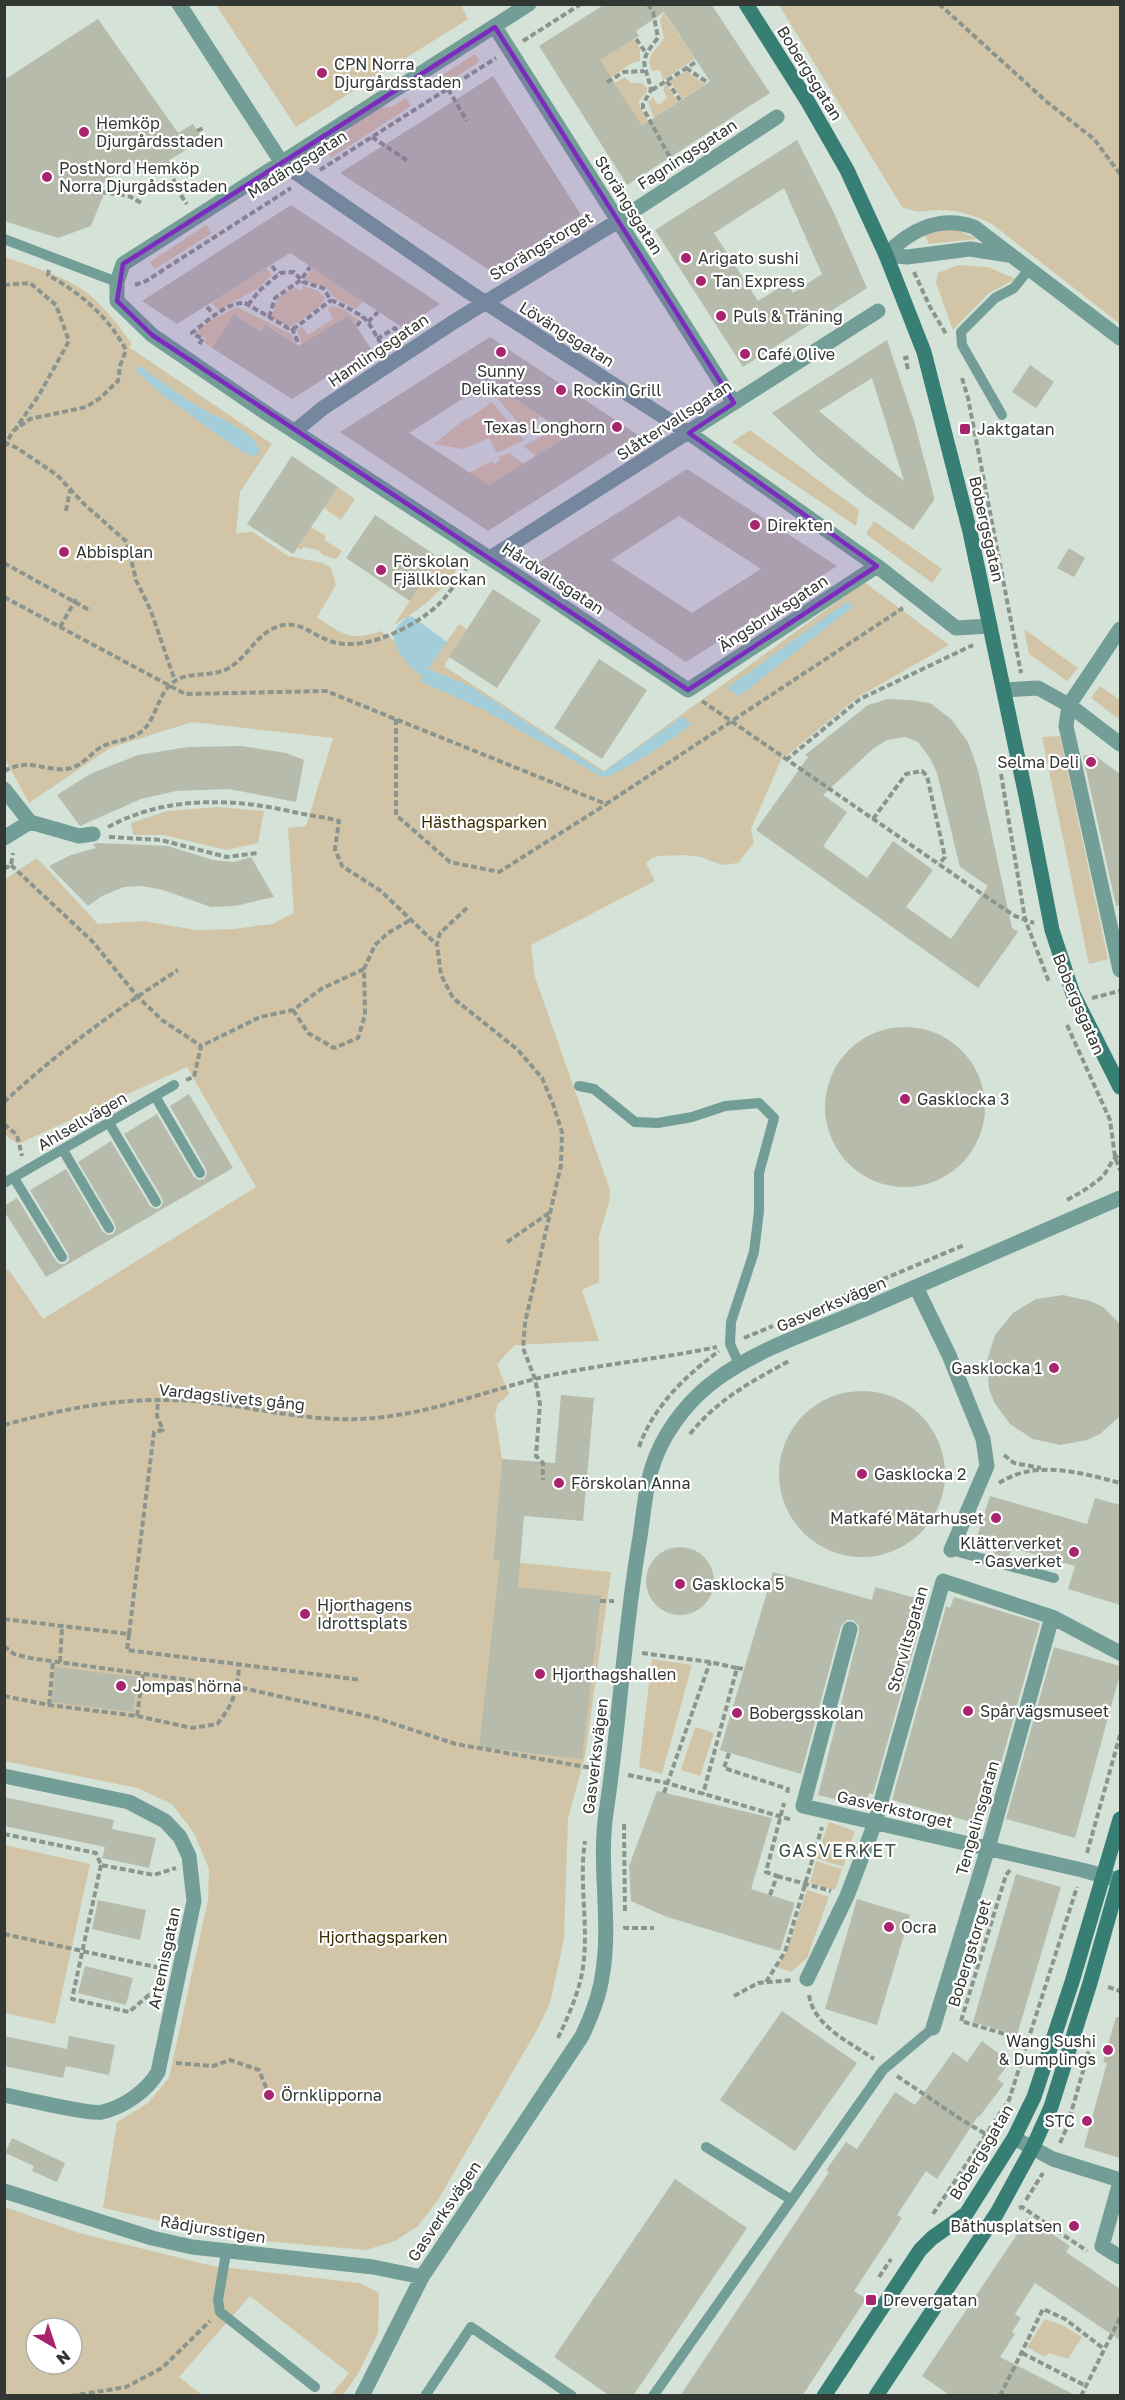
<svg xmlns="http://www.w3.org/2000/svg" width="1125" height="2400" font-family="'Golos Text',sans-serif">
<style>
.green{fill:#d2c5a7;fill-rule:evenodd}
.water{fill:#a3ced9}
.building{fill:#b7bbac;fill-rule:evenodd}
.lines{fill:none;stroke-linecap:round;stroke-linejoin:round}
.path{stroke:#8b958d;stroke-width:4;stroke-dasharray:6 3;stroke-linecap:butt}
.lane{stroke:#739e97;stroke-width:10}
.street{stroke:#739e97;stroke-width:15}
.secondary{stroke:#377e75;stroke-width:15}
.marked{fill:#7b2cbf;fill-opacity:0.2;stroke:#7b2cbf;stroke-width:4.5;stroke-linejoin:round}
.poi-dot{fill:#a8246e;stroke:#fff;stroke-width:2}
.labels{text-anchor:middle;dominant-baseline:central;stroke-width:4.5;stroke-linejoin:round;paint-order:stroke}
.poi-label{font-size:16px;fill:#323733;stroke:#fff;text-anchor:start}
.street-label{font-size:16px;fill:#323733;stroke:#fff}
.park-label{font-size:16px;fill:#3c2c00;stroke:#fff}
.neighbourhood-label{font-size:18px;letter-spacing:1.5px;fill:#404c42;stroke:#fff}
</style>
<rect width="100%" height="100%" fill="#d4e2d7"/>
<path class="green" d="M216,5H461L468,19L296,127Z
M779,5H1120V324L992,224C975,216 959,210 940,210C920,210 923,215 902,207Z
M664,13L695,59L663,80L660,70L652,71C644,55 657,50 664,38L660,20Z
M633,39L640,49V61L630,64L606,81L592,59Z
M475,54L480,61L438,89L433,81Z
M686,71L705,84L682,99L670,81Z
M625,77L631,83H642L647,88V92L638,102L648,122L643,128L621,104L626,101L615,83Z
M666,83L678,102L654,118L648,102L653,97L658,105L667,98L663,90Z
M406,98L411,106L331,158L326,150L345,136L355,121L381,107H392Z
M206,225L212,233L155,269L150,262Z
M945,229H956L977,239L929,244L924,234Z
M5,257C32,267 62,275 86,292C104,306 119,326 132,344L129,347L272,444L240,492L236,533L253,532L288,556L323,563L331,568L336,585L317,617C342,634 350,642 381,631L411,654L434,660L459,624L467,629L444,666L604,771L864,582L949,645L858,697L781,760L751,829L754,843L738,863L722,865L701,857L685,855L659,856L652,858L646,863L655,881L531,945L535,977L610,1190L609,1203L599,1236V1282L582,1290L599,1341L515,1345L497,1364L509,1394L498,1404L495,1415L502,1459L493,1560L611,1572L585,1756L568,1818L564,1939L550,2003L537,2030L438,2200L418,2226L395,2241L366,2250L239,2239L103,2208L117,2122L148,2103L169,2078L208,1900L209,1869L194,1833L172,1804L137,1788L4,1761L5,1271L8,1269L43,1319L256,1187L187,1067L18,1144L5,1135V879L37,858L98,924L144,921L196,930L234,929L272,924L294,913L288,828L306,826L333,738L192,722L110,748L29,803L5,759Z
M958,265L988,267L1016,279L989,293L953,330L936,283L938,273Z
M266,268L272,275L258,288L219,310L211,303Z
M313,268L363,301L356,309L336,299L325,287L304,280Z
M303,286L318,291L325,298L321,305L293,326L282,324L271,317L278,298L294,288L302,290Z
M332,306L345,310L358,320L355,324L349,315L302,345L297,330L302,327L308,335L333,319L328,309Z
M237,307L291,334L296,344L267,325L261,332L234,314L212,348L204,342L206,339L196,332L213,319Z
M489,382L540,416L527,434L486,384Z
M492,402L524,440L497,453L489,438L463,449L434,444L466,418L468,419Z
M559,428L568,435L536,456L523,446Z
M750,430L859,510L856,526L732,442Z
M509,453L524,464L489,485L469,473L492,461L494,464L500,460L499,457Z
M338,487L355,499L341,520L324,508Z
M874,521L942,569L932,583L866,534Z
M311,527L326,536L324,540L342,551L336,559L323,555L318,550L303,547L302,550L297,548Z
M440,554L459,567C437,596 425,606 394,625Z
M1024,629L1078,668L1067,681L1029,654Z
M1100,686L1120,700V720L1091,698Z
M1060,736L1108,959L1089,964L1042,737Z
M219,807L264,811L258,843L226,850L164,835H133L131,823L167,811Z
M652,1659L692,1665L662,1774L639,1767Z
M695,1727L714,1733L700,1776L681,1770Z
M829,1822L855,1831L843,1867L816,1858Z
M5,1845L90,1864L55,2024L5,2013Z
M816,1861L842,1869L835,1890L810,1883Z
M807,1890L829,1897L807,1958L791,1972L777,1967L786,1952Z
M5,2207L79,2233L213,2266L360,2283L379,2293L378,2333L358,2374L343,2395H331L349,2373L250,2296L179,2377L202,2395L5,2396ZM36,2328H72V2364H36Z
M1045,2319L1064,2326L1082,2337L1068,2359L1049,2353L1044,2357L1027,2347Z"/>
<path class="water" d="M138,367H142C161,382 180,395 200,408C219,419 250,428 260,450L257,455L251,456L236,448L160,393L137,372L136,369Z
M848,601L853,607L849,610L746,691L738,696L727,688Z
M408,616L413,617L447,642L428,669L470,686L603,772L683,716L691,725C676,736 616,778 602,777L484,710L420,681L423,676C411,670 388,644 395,630C398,625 404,620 408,616Z"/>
<path class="building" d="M605,4H711L770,93L627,185L539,46ZM664,12L710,81L642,126L600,60L639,36L636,31Z
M98,19L178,133L193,124L203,139L144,176L135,163L98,186L103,196L91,226L58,238L4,221V80Z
M493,76L581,215L491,271L340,173Z
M797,140L834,213L867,288L743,367L655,230ZM784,188L822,274L793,293L787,283L758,301L714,233Z
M291,205L440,304L403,328L290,253L177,324L142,301Z
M234,314L261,332L266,325L299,346L349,315L371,349L292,399L212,348Z
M490,337L638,435L488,531L340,432ZM489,382L569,435L489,485L409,433Z
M887,340L915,424L934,497V500L913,530L863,494L818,457L772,413ZM872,378L904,481L819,411Z
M1030,365L1054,382L1036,408L1012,392Z
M292,456L338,487L293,554L247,524Z
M687,469L837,566L686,662L538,563ZM679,516L761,569L692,613L611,560Z
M375,515L438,557L410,601L346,558Z
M1069,548L1085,558L1074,577L1057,568Z
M493,589L541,620L497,688L449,657Z
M599,659L647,690L602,759L554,728Z
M888,699L911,700L930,703L951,719L968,742L978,770L1012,928L1018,932L978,988L756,830L808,757L805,755L868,705ZM905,737L918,742L930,758L937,773L960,867L988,886L951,939L906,907L933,870L893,841L867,878L823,846L847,812L823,795L874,748L887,740Z
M242,746L286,753L304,760L296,802L229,789L176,791L141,799L80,826L57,795L90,774L138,755L188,747Z
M1093,754L1120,774V905L1116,906L1083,756Z
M97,843L168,846L213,860L234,862L251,857L274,897L235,906L211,907L163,890L142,886L124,887L102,896L88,906L49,866L71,855L96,848L93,844Z
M825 1107a80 80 0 1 1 160 0a80 80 0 1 1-160 0Z
M189,1094L233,1168L46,1277L4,1211V1206L17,1198L56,1261L59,1264H65L69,1260L68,1253L30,1190L66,1169L103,1232L108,1235L113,1234L116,1229L115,1224L78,1162L111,1141L150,1206L156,1209L160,1208L163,1202L162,1198L124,1134L157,1114L194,1177L199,1180L204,1179L207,1174L206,1169L170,1106Z
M1063,1295L1090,1301L1103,1307L1120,1324V1416L1100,1434L1087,1440L1060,1445L1033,1439L1010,1424L994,1402L989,1389L987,1361L995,1335L1013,1313L1036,1299Z
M779 1474a83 83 0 1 1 166 0a83 83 0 1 1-166 0Z
M561,1395L594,1398L583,1521L524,1516L518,1587L601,1596L582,1759L479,1747L500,1561L493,1560L502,1459L555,1463Z
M990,1496L1087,1524L1095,1498L1120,1505V1605L1068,1589L1075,1566L1012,1548L1008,1558L994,1554L997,1543L977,1537Z
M646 1581a34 34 0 1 1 68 0a34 34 0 1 1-68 0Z
M773,1572L872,1600L875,1587L927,1601L873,1794L869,1793L865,1807L818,1795L859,1632V1626L853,1620H847L841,1626L801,1774L720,1750Z
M954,1597L1040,1623L987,1814H985L982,1825L892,1800L946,1606L950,1608Z
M1054,1647L1120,1666V1674L1075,1838L1006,1819Z
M55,1667L137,1677L133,1712L51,1702Z
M657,1791L772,1818L751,1889L795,1903L780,1951L667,1917L631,1901L629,1866Z
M4,1797L114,1820L112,1829L156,1838L149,1868L102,1858L105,1847L4,1826Z
M1016,1874L1061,1887L1017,2035L973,2022Z
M857,1899L910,1915L877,2025L825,2009Z
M98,1900L146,1910L140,1940L92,1929Z
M85,1966L133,1978L126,2005L78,1993Z
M782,2011L857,2063L795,2151L720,2100Z
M1116,2017H1120V2158L1084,2147L1107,2063L1103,2062Z
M4,2036L67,2049L69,2036L115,2045L109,2075L66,2066L63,2078L4,2066Z
M982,2041L1010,2062L997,2079L1004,2084L979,2117L978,2116L937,2179L926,2171L897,2215L902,2218L854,2291L866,2299L802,2396H680L829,2172L826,2170L846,2142L857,2149L895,2092L915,2105L953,2052L967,2062Z
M12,2138L65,2163L57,2182L32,2171L34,2166L5,2153Z
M675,2179L747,2228L633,2396H610L554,2357Z
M1028,2218L1070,2246L1066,2252L1120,2289V2340L1035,2283L1015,2314L1021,2318L1012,2332L1015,2334L1000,2357L1077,2396H951L922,2376Z"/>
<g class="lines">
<path class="path" d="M648,4L653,12L658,38C636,64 646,63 651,90L643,104V108L674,165
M939,4L1047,102L1094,139L1120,174
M636,39L646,53
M523,41L581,4
M686,68L707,82
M667,81L680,100
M607,82L624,72L644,71
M448,89L467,121
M652,90L696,62
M197,131L205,127
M372,137L408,161
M167,162L178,191L187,204
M320,170L496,58
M101,192L129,196L143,204
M272,266L278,274
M914,272L930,307L946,334
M4,285L30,283L56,305L69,341L39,395L16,428
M135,285L146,281L291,188
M248,305L259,291L280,273L294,272L303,282L323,288L331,300L352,310L363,317L368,322L383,347
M207,307L215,316
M269,317L275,298L301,280L310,267
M368,322L378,312
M357,326L363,317
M292,328L299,345
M377,339L395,328L401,335
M199,344L203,339L192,333C206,322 227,302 245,303L288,328H295L331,300
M908,369L905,358L910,357
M962,378L968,398L1021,673
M4,442L17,448L57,475L85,505L127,542L136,580L151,611L175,681
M4,447L13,431L30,419L86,407L99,399L118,381L120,366L126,350C108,316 80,293 48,275L49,269
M66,511L70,490
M4,563L91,611
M4,597L185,694L326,691L606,804L903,608
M60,627L76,599
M702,701L985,896L1015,916L1034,923
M396,719V815L450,862L499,872L605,805
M786,760L860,699L973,645
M4,771C31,756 48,774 71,768C85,764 93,750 105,745C115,741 126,740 136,735C156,725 155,699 171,684C186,670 209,678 227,669C248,658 255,634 279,626C300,620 312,635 330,641C364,653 414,627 438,605C450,593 459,578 469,565
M1001,774L1025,919L1049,982
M873,819L906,774L922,771L927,776L945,857L939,864
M108,827C167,795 235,798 298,813C312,816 325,817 339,821L335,849L342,866L381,891L436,944
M109,837L161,840L227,857L257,853
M11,865L93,942L137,996L162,1020L201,1046
M4,869L11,865L13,853
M467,908L440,933L437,944L441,975L453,998L518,1050L542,1078L553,1104L562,1132L561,1165L525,1323L523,1348L535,1379L540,1404L536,1456L543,1463V1480
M1092,998L1120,991
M293,1010L308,1033L334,1048L358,1038L365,1015L364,969L375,945L388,933L412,919
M1067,1025L1110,1120L1115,1157L1120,1170
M186,1080L194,1077L201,1046L260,1017L293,1010L321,989L364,969
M4,1102C58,1052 117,1009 178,970
M4,1124L17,1135L22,1156
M1067,1200C1080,1193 1092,1186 1103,1176C1109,1169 1112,1158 1120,1154
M507,1242L549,1213
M808,1311L964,1245
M744,1338L773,1326
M4,1425C73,1406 134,1395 205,1402C257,1408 307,1421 358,1419C423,1417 481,1392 543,1377C601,1364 660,1359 717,1347
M690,1434C717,1400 752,1381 789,1361
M639,1447C653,1407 685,1376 719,1351
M1004,1455L1014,1463L1041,1468
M999,1483C1036,1459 1082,1473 1120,1483
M600,1601H614
M4,1619L129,1634L154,1432L163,1430L157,1416L158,1399
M129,1634L127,1650L361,1680
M4,1646L14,1654L30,1658L238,1687L376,1718L456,1744L597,1769
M642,1653L710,1662L737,1668L703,1794
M60,1662L62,1627
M737,1668L744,1669
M4,1696L49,1705L137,1716L192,1728L217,1724C233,1706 238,1688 239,1665
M49,1705L53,1662
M137,1716L143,1674
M729,1753L724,1768L788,1789L787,1793
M628,1775L667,1783L792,1820
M664,1793L710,1662
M624,1824L625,1912
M4,1834L96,1853L101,1865L154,1875L176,1868
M1087,1853L1120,1735
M101,1865L72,1999L129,2012L149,1995L156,1997
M1010,1870L1006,1875L961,2021L1015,2037
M777,1876L831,1891
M770,1895L777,1876L766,1872L784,1803
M625,1926V1928H654
M4,1934L165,1969
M766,1982L785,1952L822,1827
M1108,1987L1120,1991
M809,1995C814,2027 850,2042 874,2059
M734,1996L758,1983L792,1980
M558,2038C567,2019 576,1999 581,1978C591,1934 578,1886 585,1841
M176,2063L213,2066L230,2060L259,2070L269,2095
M897,2076L962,2120L989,2136
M1060,2143L1067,2127L1089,2050
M1026,2200L1043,2173
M1019,2208L1022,2207L1087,2251
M933,2214L1009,2100L1077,1887
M879,2277L891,2259
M1022,2353L1086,2386
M71,2396L126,2387L162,2368L210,2321
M1000,2396L1043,2309L1065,2319L1104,2349
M1081,2396L1120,2318"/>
<path class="lane" d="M4,239L117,282
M1002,415L962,345L961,332L995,298L1014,288L1030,268
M579,1086L594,1089L635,1122L658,1123L692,1117L725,1106L759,1103L774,1118L759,1173V1211L754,1252L731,1322L730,1344L739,1364
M155,1096L200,1173
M109,1123L156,1202
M63,1150L109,1228
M14,1178L62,1257
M4,1183L174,1085
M951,1550L1054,1578
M706,2147L790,2199
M226,2253L218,2300L220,2312L315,2387
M425,2396L471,2327L572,2396
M653,2396L883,2070L933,2028"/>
<path class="street" d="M179,4L282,163L469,292L689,433L877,566L956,628L990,626
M529,4L123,264L117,282V301L152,335L266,413L528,583L688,690L877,566
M495,27L734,403
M886,255C910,230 940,215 974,227L1120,338
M886,255L907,257L970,249L1008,255
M295,431L323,408L455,321L618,221L777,117
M490,558L878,311
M1120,629L1069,705L1066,726L1120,970
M1004,690L1038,688L1069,705L1120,744
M4,789L30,822
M30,822L79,836L93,834
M4,838L30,822
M916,1287L949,1355L983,1439L987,1466L951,1550
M850,1629L803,1806L1082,1870L1115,1879
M4,1776L129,1802L165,1821L180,1837L189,1856L194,1901L158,2072C147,2091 124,2107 102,2112C91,2115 21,2098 4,2095
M807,1979L847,1896L875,1823L943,1581L1052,1617L1120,1653
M933,2028L988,1848L1052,1617
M1014,2138L1053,2159L1120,2180
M1120,2182L1102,2246L1120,2257
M4,2191L152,2238L192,2247L373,2267L422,2277
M362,2396L422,2277L582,2036C591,2017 599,1998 602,1977C612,1923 598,1867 606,1813C620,1721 624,1628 640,1537C644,1510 646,1479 657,1454C669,1425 692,1397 717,1379C761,1347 816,1330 865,1309C951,1272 1036,1235 1120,1198"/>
<path class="secondary" d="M746,4L808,102L847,170L886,255L924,352L970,532L1027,801L1052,930L1073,994L1120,1087
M824,2396L920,2250L932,2238L966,2214L1014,2138L1034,2097L1072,1982L1120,1819
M876,2396L997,2213L1033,2147L1051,2107L1090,1983L1120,1877"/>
</g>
<path class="marked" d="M495,27L734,403L689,433L877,566L688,690L152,335L117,301L123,264Z"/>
<g class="poi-dot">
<circle cx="322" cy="73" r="6"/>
<circle cx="84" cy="132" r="6"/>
<circle cx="47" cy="177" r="6"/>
<circle cx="686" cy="258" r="6"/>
<circle cx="701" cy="281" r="6"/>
<circle cx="721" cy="316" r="6"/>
<circle cx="501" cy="352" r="6"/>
<circle cx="745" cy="354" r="6"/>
<circle cx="561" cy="390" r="6"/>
<circle cx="617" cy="427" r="6"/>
<rect x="959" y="423" width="12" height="12" rx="3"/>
<circle cx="755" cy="525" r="6"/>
<circle cx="64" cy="552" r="6"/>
<circle cx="381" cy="570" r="6"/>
<circle cx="1091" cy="762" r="6"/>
<circle cx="905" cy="1099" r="6"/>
<circle cx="1054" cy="1368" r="6"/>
<circle cx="862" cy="1474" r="6"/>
<circle cx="559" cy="1483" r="6"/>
<circle cx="996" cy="1518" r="6"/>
<circle cx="1074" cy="1552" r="6"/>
<circle cx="680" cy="1584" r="6"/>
<circle cx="305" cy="1614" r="6"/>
<circle cx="540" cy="1674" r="6"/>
<circle cx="121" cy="1686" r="6"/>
<circle cx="968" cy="1711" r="6"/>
<circle cx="737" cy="1713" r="6"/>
<circle cx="889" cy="1927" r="6"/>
<circle cx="1108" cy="2050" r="6"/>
<circle cx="269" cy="2095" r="6"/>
<circle cx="1087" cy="2121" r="6"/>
<circle cx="1074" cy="2226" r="6"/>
<rect x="865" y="2294" width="12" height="12" rx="3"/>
</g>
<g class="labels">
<g class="poi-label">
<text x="334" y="64">CPN Norra<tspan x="334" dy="18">Djurgårdsstaden</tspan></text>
<text x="96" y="123">Hemköp<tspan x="96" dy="18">Djurgårdsstaden</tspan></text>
<text x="59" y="168">PostNord Hemköp<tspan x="59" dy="18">Norra Djurgådsstaden</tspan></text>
<text x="698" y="258">Arigato sushi</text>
<text x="713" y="281">Tan Express</text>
<text x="733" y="316">Puls &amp; Träning</text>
<text x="757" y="354">Café Olive</text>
<text x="501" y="371" text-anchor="middle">Sunny<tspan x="501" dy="18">Delikatess</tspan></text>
<text x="573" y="390">Rockin Grill</text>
<text x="605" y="427" text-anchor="end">Texas Longhorn</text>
<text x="977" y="429">Jaktgatan</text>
<text x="767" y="525">Direkten</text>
<text x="76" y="552">Abbisplan</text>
<text x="393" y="561">Förskolan<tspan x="393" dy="18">Fjällklockan</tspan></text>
<text x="1079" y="762" text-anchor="end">Selma Deli</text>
<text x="917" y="1099">Gasklocka 3</text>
<text x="1042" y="1368" text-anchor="end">Gasklocka 1</text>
<text x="874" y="1474">Gasklocka 2</text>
<text x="571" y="1483">Förskolan Anna</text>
<text x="984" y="1518" text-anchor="end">Matkafé Mätarhuset</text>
<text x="1062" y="1543" text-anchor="end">Klätterverket<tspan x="1062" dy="18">- Gasverket</tspan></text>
<text x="692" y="1584">Gasklocka 5</text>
<text x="317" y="1605">Hjorthagens<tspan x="317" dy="18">Idrottsplats</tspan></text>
<text x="552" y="1674">Hjorthagshallen</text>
<text x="133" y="1686">Jompas hörna</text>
<text x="980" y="1711">Spårvägsmuseet</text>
<text x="749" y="1713">Bobergsskolan</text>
<text x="901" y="1927">Ocra</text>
<text x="1096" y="2041" text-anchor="end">Wang Sushi<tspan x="1096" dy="18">&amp; Dumplings</tspan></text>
<text x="281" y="2095">Örnklipporna</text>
<text x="1075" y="2121" text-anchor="end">STC</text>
<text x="1062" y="2226" text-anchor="end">Båthusplatsen</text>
<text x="883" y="2300">Drevergatan</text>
</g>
<g class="street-label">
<text transform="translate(810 73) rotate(58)">Bobergsgatan</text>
<text transform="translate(687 154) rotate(-33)">Fagningsgatan</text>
<text transform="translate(297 164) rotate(-32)">Madängsgatan</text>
<text transform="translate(629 205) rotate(58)">Storängsgatan</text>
<text transform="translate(541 246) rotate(-31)">Storängstorget</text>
<text transform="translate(567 334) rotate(32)">Lövängsgatan</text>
<text transform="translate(378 350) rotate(-34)">Hamlingsgatan</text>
<text transform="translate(674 420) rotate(-33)">Slåttervallsgatan</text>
<text transform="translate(987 529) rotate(77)">Bobergsgatan</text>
<text transform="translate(553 578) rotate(33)">Hårdvallsgatan</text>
<text transform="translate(773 613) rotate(-33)">Ängsbruksgatan</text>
<text transform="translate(1079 1004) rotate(67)">Bobergsgatan</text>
<text transform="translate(82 1121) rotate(-30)">Ahlsellvägen</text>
<text transform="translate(831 1304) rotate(-23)">Gasverksvägen</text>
<text transform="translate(232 1397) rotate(6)">Vardagslivets gång</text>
<text transform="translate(907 1639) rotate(-74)">Storviltsgatan</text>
<text transform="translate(595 1756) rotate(-83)">Gasverksvägen</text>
<text transform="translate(895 1809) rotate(13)">Gasverkstorget</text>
<text transform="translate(977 1818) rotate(-74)">Tengelinsgatan</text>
<text transform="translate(969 1953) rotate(-73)">Bobergstorget</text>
<text transform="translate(164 1958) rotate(-78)">Artemisgatan</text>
<text transform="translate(981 2152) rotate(-59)">Bobergsgatan</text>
<text transform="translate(444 2211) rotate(-56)">Gasverksvägen</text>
<text transform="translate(213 2229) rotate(9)">Rådjursstigen</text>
</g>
<g class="park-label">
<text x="484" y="822">Hästhagsparken</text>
<text x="383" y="1937">Hjorthagsparken</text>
</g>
<g class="neighbourhood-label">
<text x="838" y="1850">GASVERKET</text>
</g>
</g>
<rect width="1125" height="2400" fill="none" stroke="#323733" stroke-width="12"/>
<g transform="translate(54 2346) rotate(141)"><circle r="28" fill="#ffffff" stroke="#adafad" stroke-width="1.5"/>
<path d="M0-4.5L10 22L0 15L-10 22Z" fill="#a8246e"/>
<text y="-9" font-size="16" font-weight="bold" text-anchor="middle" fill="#323733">N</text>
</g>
</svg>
